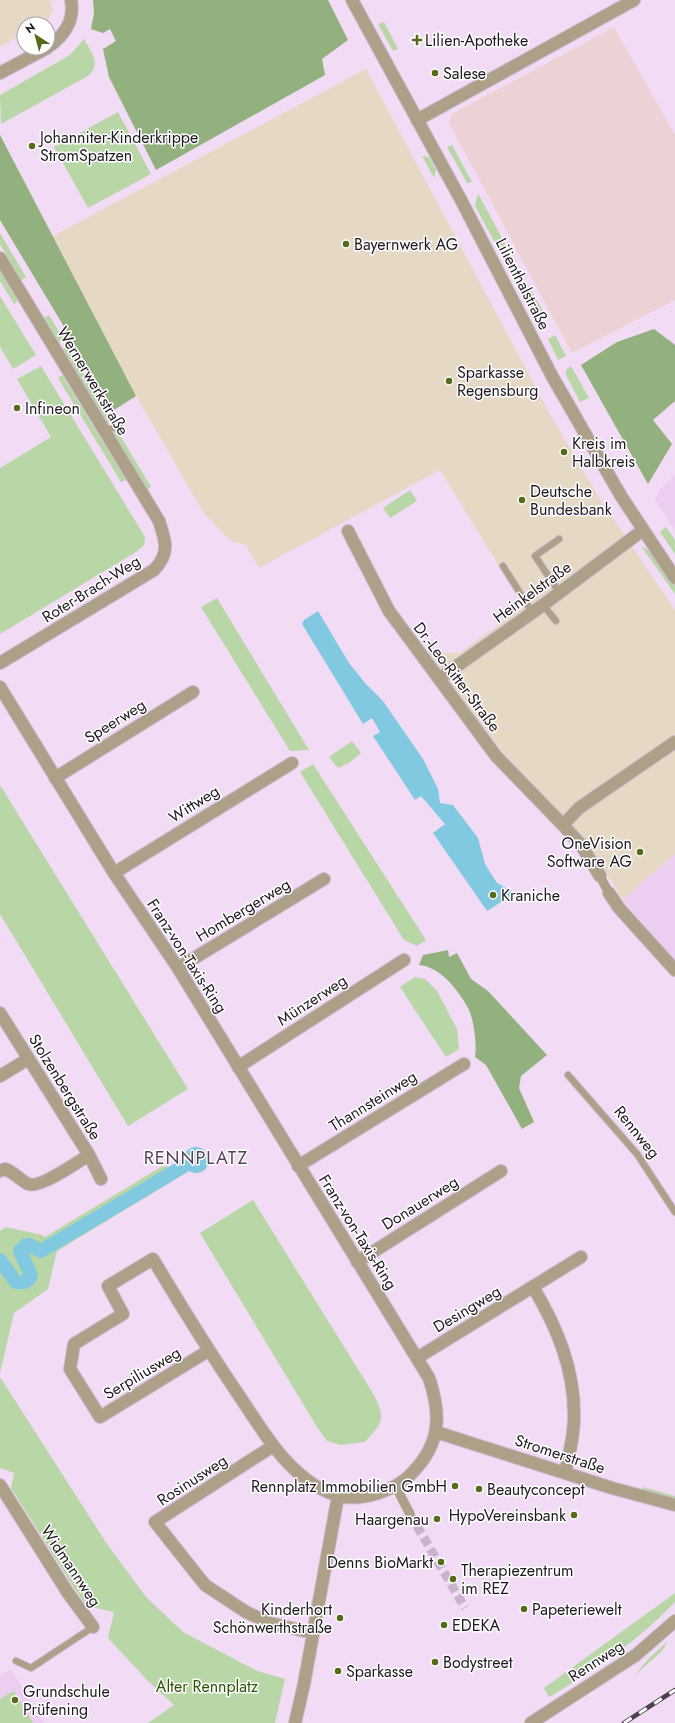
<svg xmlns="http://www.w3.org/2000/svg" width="675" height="1723" font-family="Jost,sans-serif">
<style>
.commercial{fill:#e5d8c5}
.industrial{fill:#edd2d5}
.built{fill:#eccff0}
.green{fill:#b9d6a7}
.forest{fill:#92b17e}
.water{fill:#81c9e0}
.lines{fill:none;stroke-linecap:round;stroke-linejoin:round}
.canal{stroke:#81c9e0;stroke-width:14}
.pedestrian-tunnel{stroke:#c8b4cb;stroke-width:9;stroke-dasharray:9 4.5;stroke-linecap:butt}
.service-casing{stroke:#ccb8cf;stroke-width:8}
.pedestrian-casing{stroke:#ccb8cf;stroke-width:10}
.minor-casing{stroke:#ccb8cf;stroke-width:14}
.tertiary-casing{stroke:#ccb8cf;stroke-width:14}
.service{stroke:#ada089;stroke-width:6}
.pedestrian{stroke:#ada089;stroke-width:9}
.minor{stroke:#ada089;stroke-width:12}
.tertiary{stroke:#ada089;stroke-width:12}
.rail-casing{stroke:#4c404d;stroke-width:4.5}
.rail{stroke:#fff;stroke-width:3;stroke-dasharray:9;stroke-linecap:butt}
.poi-dot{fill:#556b1a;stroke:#fff;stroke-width:1.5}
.labels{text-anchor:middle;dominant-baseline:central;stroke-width:3;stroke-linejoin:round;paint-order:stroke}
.poi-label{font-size:16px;fill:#201821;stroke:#fff;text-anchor:start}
.street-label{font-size:16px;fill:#201821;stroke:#fff}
.park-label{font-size:16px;fill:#2d5305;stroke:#fff}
.quarter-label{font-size:18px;letter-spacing:1px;fill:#57445a;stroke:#fff}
</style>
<rect width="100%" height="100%" fill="#f2dbf5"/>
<path class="commercial" d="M0,0H50L53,10L49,18L41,24H24V33L0,47Z
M366,69L551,416L598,496L675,610V854L623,900L587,842L501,750L428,653H459L525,606L515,592L440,470L259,568L246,545L230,541L203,512L136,396L51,237Z"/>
<path class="industrial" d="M614,27L675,135V300L572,353L449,123L452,114Z"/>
<path class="built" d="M675,475V530L655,500L660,489Z
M675,854V960L623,900Z
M11,1669L44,1723H0V1676Z"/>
<path class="green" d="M384,22L398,49L393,51L378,24Z
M84,39C91,53 102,63 88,76L1,124L0,95L70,55Z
M118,112L151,174L88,208L54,147Z
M452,145L472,182L467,183L447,147Z
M422,156L429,157L436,170L434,178Z
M479,195L520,272L513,276L475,206L477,196Z
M0,233L26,277L21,280L0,244Z
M0,271L18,301L14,304L0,281Z
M528,285L543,311L534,315L520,288Z
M0,296L36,355L13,369L0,347Z
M49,315L64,340L59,343L44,318Z
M555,335L566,356L558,360L548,339Z
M67,346L112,422L107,423L63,349Z
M41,366L145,537L144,545L136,552L0,634V468L51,437L17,379Z
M571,366L589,398L580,402L566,375V370Z
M62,375L126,480L121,482L58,378Z
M117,430L151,487L147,490L112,431Z
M410,490L417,501L390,518L383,508Z
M666,527L675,540V554L660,532Z
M641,546L653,553L675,585V594Z
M217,598L309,750L290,751L201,607Z
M352,741L361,753L349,763L338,768L329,757Z
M313,764L426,940L417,946L404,940L300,772Z
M0,785L188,1089L128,1126L0,914Z
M415,977L425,979L437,991L457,1029L459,1049L446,1057L400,987Z
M167,1166L174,1176L171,1182L57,1251L48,1289L14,1313L0,1373V1231L6,1227L42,1235L45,1237L161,1167Z
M253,1200L374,1395C386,1419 383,1422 365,1442L341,1445L327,1441L317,1427L200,1233Z
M0,1377L107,1544L146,1597L183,1632L257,1671L285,1679L275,1723H148L174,1705L146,1679L108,1638L114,1612L87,1606L74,1588L11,1488L14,1473L0,1468Z
M643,1487L675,1496V1501L642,1491Z
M675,1593V1602C639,1640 594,1671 549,1697L544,1688Z
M668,1641L662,1651L634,1676L649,1658Z
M14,1691L33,1723H0V1699Z"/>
<path class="forest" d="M93,0H328L348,40L322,59L325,75L156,170L109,77L103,49L116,41L110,29L103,33L91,29L94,13Z
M0,135L136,396L114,410L0,220Z
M654,329L675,345V401L653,420L672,444L648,484L581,365L617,342Z
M448,950L449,957L457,953L471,979L488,991L547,1055L521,1076L519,1088L534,1122L522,1129L486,1065L475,1057C477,1045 474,1019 468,1008C458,990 441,967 419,965L423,955Z"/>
<path class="water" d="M318,611L349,663L365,683L383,701L423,759L438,789L440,803L453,805L478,838L485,864L497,883L515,893L487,911L433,833L445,824L421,796L415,800L373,736L380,732L372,718L363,724L302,624L304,620Z
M183 1160a13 13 0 1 1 26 0a13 13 0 1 1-26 0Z"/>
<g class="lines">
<path class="canal" d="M0,1260L16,1282C22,1283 28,1283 31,1275L20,1251L26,1245H29L41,1251L184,1166"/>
<path class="pedestrian-tunnel" d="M410,1514L465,1608"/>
<g class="service-casing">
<path id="service" d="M104,431L119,426
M559,539L535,556L559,592
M503,566L532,612
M543,605L556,621
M568,1075L637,1154L675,1212
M16,1661L31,1668L93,1627"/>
</g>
<g class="pedestrian-casing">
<path id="pedestrian" d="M600,876L609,893
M395,1485L410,1514"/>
</g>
<g class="minor-casing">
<path id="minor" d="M417,120L634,0
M348,531L389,611L496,756L563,825L579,808L675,742
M440,678L543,605L643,530
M0,687L114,873L178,968L429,1378C441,1414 441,1442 414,1471C398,1490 361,1503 336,1495C326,1492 315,1486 307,1480C280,1460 262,1430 244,1403C212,1356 182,1308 153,1259L108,1286L123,1314L74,1344L70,1369L100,1417L208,1351
M55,778L193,692
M563,825L581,845L600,876
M114,873L292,763
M609,893L619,908L675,970
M178,968L324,879
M0,1013L89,1155L101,1179
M238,1067L404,960
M0,1076L28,1059
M298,1166L464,1064
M0,1171L5,1169C14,1172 20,1180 28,1184C39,1189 78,1162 89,1155
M357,1262L501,1171
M533,1287C557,1327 575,1370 574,1418C574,1436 569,1455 565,1473
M417,1358L581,1257
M436,1432L612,1488L675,1505
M273,1446L155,1522L205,1585L246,1612L270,1623L313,1633
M0,1485L68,1593L93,1627
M295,1723L304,1684L338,1496"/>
</g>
<g class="tertiary-casing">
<path id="tertiary" d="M352,0L461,200L552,376L621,496L675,578
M48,47C64,36 75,20 71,0
M0,73L47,48
M0,258L159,521C166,542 170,553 154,570L0,663
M531,1723L636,1655L675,1621"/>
</g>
<use href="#service" class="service"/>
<use href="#pedestrian" class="pedestrian"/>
<use href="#minor" class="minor"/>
<use href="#tertiary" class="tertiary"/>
<g class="rail-casing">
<path id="rail" d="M624,1723L675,1690"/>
</g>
<use href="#rail" class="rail"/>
</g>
<g class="poi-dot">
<path d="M415 34h4v4h4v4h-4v4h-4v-4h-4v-4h4z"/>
<circle cx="435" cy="73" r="4"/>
<circle cx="32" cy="146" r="4"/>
<circle cx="346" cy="244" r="4"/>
<circle cx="449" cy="381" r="4"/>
<circle cx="17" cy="408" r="4"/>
<circle cx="564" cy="452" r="4"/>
<circle cx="522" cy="500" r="4"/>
<circle cx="640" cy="852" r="4"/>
<circle cx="493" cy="895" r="4"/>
<circle cx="455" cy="1486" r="4"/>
<circle cx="479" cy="1489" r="4"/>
<circle cx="574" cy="1515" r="4"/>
<circle cx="437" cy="1519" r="4"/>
<circle cx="441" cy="1562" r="4"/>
<circle cx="453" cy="1579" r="4"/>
<circle cx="524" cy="1609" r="4"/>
<circle cx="340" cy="1618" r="4"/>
<circle cx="444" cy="1625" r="4"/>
<circle cx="435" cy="1662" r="4"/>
<circle cx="338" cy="1671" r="4"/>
<circle cx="15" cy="1700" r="4"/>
</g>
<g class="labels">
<g class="poi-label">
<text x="425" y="40">Lilien-Apotheke</text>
<text x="443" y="73">Salese</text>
<text x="40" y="137">Johanniter-Kinderkrippe<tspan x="40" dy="18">StromSpatzen</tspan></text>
<text x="354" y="244">Bayernwerk AG</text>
<text x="457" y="372">Sparkasse<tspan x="457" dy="18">Regensburg</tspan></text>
<text x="25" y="408">Infineon</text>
<text x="572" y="443">Kreis im<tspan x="572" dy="18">Halbkreis</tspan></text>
<text x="530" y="491">Deutsche<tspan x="530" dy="18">Bundesbank</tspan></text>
<text x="632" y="843" text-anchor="end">OneVision<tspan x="632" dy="18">Software AG</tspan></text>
<text x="501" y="895">Kraniche</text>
<text x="447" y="1486" text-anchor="end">Rennplatz Immobilien GmbH</text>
<text x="487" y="1489">Beautyconcept</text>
<text x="566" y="1515" text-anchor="end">HypoVereinsbank</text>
<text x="429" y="1519" text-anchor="end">Haargenau</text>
<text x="433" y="1562" text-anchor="end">Denns BioMarkt</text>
<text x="461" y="1570">Therapiezentrum<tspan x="461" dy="18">im REZ</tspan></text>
<text x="332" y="1609" text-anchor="end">Kinderhort<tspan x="332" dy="18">Schönwerthstraße</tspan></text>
<text x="532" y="1609">Papeteriewelt</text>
<text x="452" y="1625">EDEKA</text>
<text x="443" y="1662">Bodystreet</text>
<text x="346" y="1671">Sparkasse</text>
<text x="23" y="1691">Grundschule<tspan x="23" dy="18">Prüfening</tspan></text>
</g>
<g class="street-label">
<text transform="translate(523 284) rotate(63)">Lilienthalstraße</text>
<text transform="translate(93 381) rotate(59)">Wernerwerkstraße</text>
<text transform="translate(91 589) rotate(-32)">Roter-Brach-Weg</text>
<text transform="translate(532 592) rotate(-36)">Heinkelstraße</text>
<text transform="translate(457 677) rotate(53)">Dr.-Leo-Ritter-Straße</text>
<text transform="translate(115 721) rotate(-32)">Speerweg</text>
<text transform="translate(194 804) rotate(-32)">Wittweg</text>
<text transform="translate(243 910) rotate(-31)">Hombergerweg</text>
<text transform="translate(187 956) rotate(57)">Franz-von-Taxis-Ring</text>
<text transform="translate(312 1000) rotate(-33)">Münzerweg</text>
<text transform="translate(65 1087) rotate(58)">Stolzenbergstraße</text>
<text transform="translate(373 1101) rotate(-32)">Thannsteinweg</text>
<text transform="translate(637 1132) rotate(51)">Rennweg</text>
<text transform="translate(420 1203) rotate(-32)">Donauerweg</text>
<text transform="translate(358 1232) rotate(58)">Franz-von-Taxis-Ring</text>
<text transform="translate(467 1309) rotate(-31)">Desingweg</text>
<text transform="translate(142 1373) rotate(-31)">Serpiliusweg</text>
<text transform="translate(560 1454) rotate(18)">Stromerstraße</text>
<text transform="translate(192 1480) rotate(-33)">Rosinusweg</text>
<text transform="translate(71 1566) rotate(56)">Widmannweg</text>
<text transform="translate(596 1661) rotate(-33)">Rennweg</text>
</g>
<g class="park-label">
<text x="207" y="1686">Alter Rennplatz</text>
</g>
<g class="quarter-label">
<text x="196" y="1158">RENNPLATZ</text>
</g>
</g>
<g transform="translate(36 36) rotate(324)"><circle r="19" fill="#ffffff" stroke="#a6a3a6"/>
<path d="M0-3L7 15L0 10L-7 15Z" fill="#556b1a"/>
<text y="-6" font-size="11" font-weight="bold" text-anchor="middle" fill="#201821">N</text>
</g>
</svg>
